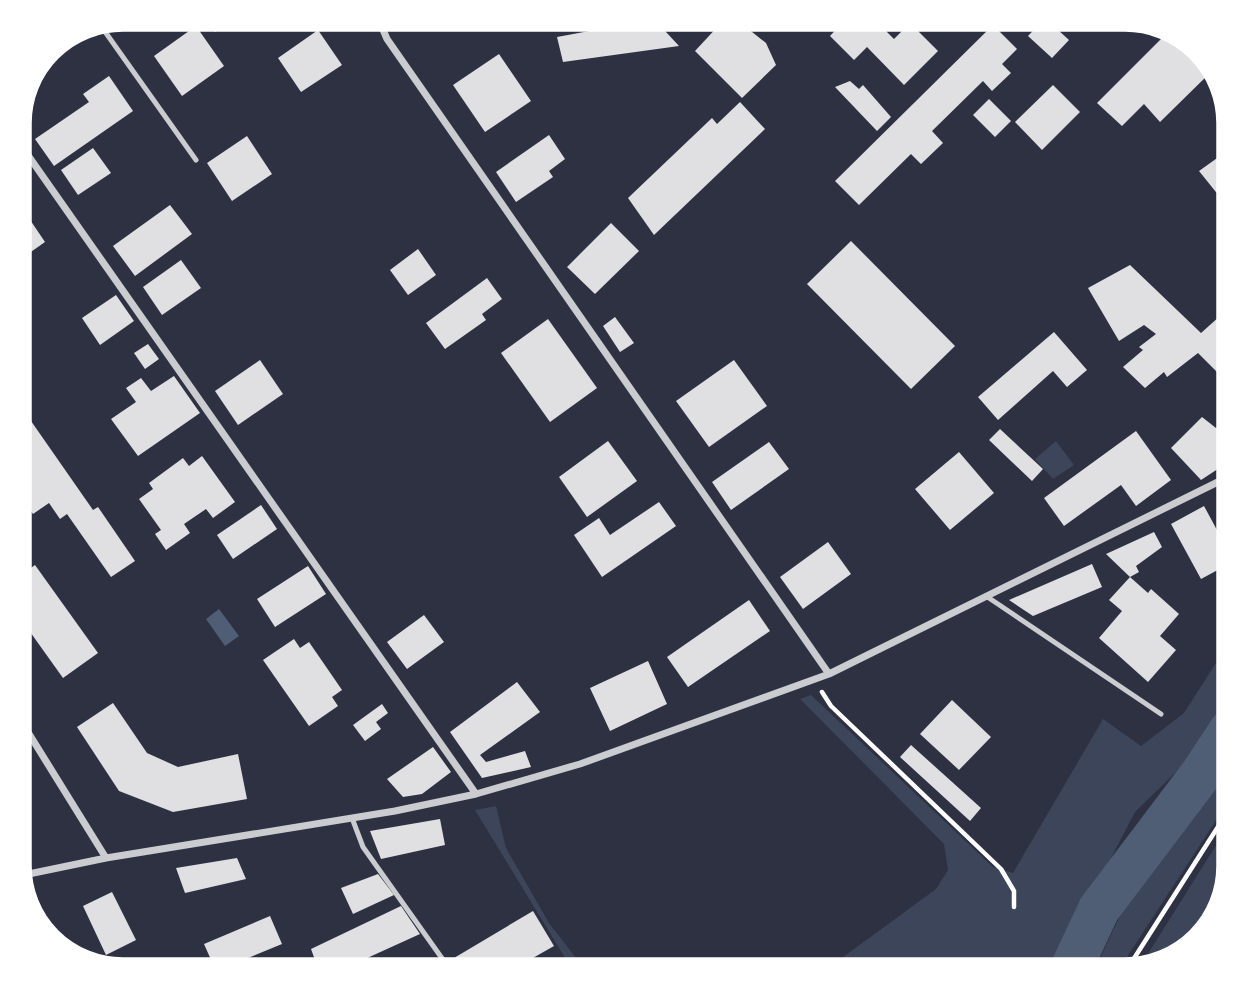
<svg xmlns="http://www.w3.org/2000/svg" width="1248" height="989" font-family="'Alegreya Sans',sans-serif">
<style>
.green{fill:#3c4559}
.water{fill:#4f5d75}
.lines{fill:none;stroke-linecap:round;stroke-linejoin:round}
.river{stroke:#4f5d75;stroke-width:42}
.building{fill:#e0e0e3}
.path{stroke:#fff;stroke-width:4.5}
.service{stroke:#caccd0;stroke-width:5}
.minor{stroke:#caccd0;stroke-width:7}
.rim{fill:none;stroke:#fff;stroke-width:3.5}
</style>
<rect width="100%" height="100%" fill="#2d3142"/>
<path class="green" d="M1056,441L1074,465L1053,479L1035,459Z
M1230,641V708L1213,736L1135,812L1052,971H824L936,889L948,870L944,844L800,699L811,695L993,867L1013,873L1103,719L1141,746L1184,713Z
M1230,750V799L1129,954L1121,971H1094L1133,888Z
M496,806L506,848L549,923L586,971H573L475,810Z
M1230,823V867L1205,935L1171,961L1139,968Z"/>
<path class="water" d="M219,609L239,636L225,646L206,619Z"/>
<g class="lines">
<path class="river" d="M1070,971L1099,909L1201,774L1230,730"/>
</g>
<path class="building" d="M204,18H233L215,32Z
M834,18H888L880,25L894,39L910,23L938,51L904,85L867,47L854,60L830,36L841,24Z
M951,18H977L964,31Z
M1045,18L1069,40L1052,58L1028,36Z
M654,19L679,46L563,62L557,37Z
M737,20L766,43L776,65L742,98L695,51L721,23L727,28Z
M993,25L1017,49L1002,64L1011,73L992,91L983,81L932,131L943,143L921,164L911,154L859,205L835,181Z
M196,26L224,66L182,96L154,56Z
M318,30L342,65L301,92L278,58Z
M85,32L86,34L52,45L53,44Z
M1167,33L1194,43L1214,69L1160,122L1144,104L1122,126L1097,103Z
M499,54L531,101L485,132L453,85Z
M109,76L133,111L54,166L35,139L89,102L83,94Z
M850,81L859,89L863,85L891,117L877,131L835,87Z
M1053,85L1080,112L1042,150L1015,122Z
M989,99L1011,121L995,137L973,115Z
M740,102L765,129L654,235L628,198L712,118L717,124Z
M549,135L565,159L549,171L553,177L516,202L496,172Z
M247,136L272,174L232,201L207,163Z
M93,148L111,173L78,195L61,170Z
M1227,151L1230,156L1228,207L1199,171Z
M18,202L45,242L18,261Z
M170,205L192,234L135,276L113,246Z
M611,223L639,251L595,294L567,267Z
M851,241L955,346L911,389L807,284Z
M418,249L436,275L408,295L390,270Z
M181,260L201,288L162,315L143,287Z
M1130,265L1201,333L1220,316L1230,327V347L1222,356L1230,364V385L1198,353L1167,377L1164,372L1145,388L1123,367L1143,350L1139,347L1156,334L1144,325L1119,341L1088,288Z
M487,278L502,299L482,314L486,320L445,349L426,323Z
M116,295L134,321L100,345L82,318Z
M615,317L634,343L620,352L603,326Z
M548,319L597,388L550,422L501,353Z
M1054,332L1087,370L1067,387L1053,371L998,420L978,397Z
M148,344L159,359L145,369L134,353Z
M260,360L283,394L238,425L215,391Z
M734,360L767,406L709,447L676,401Z
M174,376L200,413L138,456L111,419L136,402L126,388L141,378L151,391Z
M1202,417L1216,428L1230,417V461L1201,480L1171,448Z
M31,421L93,510L98,507L135,561L111,577L67,514L60,519L49,503L33,514L18,492V430Z
M1000,429L1043,469L1032,481L989,440Z
M1136,431L1171,480L1136,506L1121,485L1064,526L1044,498Z
M608,441L637,481L587,517L559,477Z
M769,442L789,469L731,510L712,482Z
M959,452L994,493L950,530L915,489Z
M202,456L235,502L213,518L206,509L184,524L190,533L166,550L155,534L161,530L139,499L153,489L149,483L183,458L189,466Z
M659,502L676,526L602,577L574,535L599,518L610,535Z
M261,505L277,529L233,559L217,535Z
M1204,506L1224,543L1217,546L1227,565L1201,579L1171,524Z
M1154,532L1162,547L1136,566L1139,572L1130,577L1106,554Z
M828,542L851,574L803,609L780,577Z
M1092,564L1102,587L1033,616L1009,600Z
M35,565L98,653L63,678L18,615V577Z
M308,566L326,594L275,627L257,599Z
M1130,577L1148,593L1151,589L1179,614L1160,636L1176,650L1148,682L1099,638L1122,611L1109,600Z
M749,600L770,631L688,687L667,657Z
M424,615L444,642L407,669L387,642Z
M294,639L300,648L309,642L342,690L332,697L338,706L309,726L263,660Z
M648,661L667,704L610,731L590,688Z
M517,682L540,712L480,755L486,762L525,751L531,767L482,778L450,732Z
M952,700L991,737L959,770L920,734Z
M113,703L147,753L178,767L238,754L247,799L173,812L119,791L77,727Z
M382,704L388,713L376,722L381,729L365,741L353,725Z
M911,745L981,808L970,821L900,757Z
M433,747L451,772L422,794L403,797L387,779Z
M18,808L27,822L18,828Z
M440,819L445,845L381,859L370,831Z
M237,858L246,879L185,893L176,868Z
M378,874L394,895L353,914L341,888Z
M112,892L136,940L106,955L83,906Z
M401,906L420,934L343,969L344,971H319L311,949Z
M533,911L554,946L510,971H462L454,958Z
M270,916L282,944L216,971L204,944Z"/>
<g class="lines">
<path class="path" d="M822,692L831,706L1001,869L1014,891V907
M1126,971L1230,808"/>
<path class="service" d="M101,26L196,160
M986,596L1161,714
M352,818L363,847L451,971"/>
<path class="minor" d="M378,18L387,39L829,674
M398,18C451,33 514,27 568,18
M18,141L476,794
M18,716L106,858
M19,876L106,858L395,811L476,794L580,764L829,674L1230,476"/>
</g>
<path d="M0 0H1248V989H0ZM123 30H1125A93 93 0 0 1 1218 123V866A93 93 0 0 1 1125 959H123A93 93 0 0 1 30 866V123A93 93 0 0 1 123 30Z" fill="#fff" fill-rule="evenodd"/>
<path class="rim" d="M123 30H1125A93 93 0 0 1 1218 123V866A93 93 0 0 1 1125 959H123A93 93 0 0 1 30 866V123A93 93 0 0 1 123 30Z"/>
</svg>
